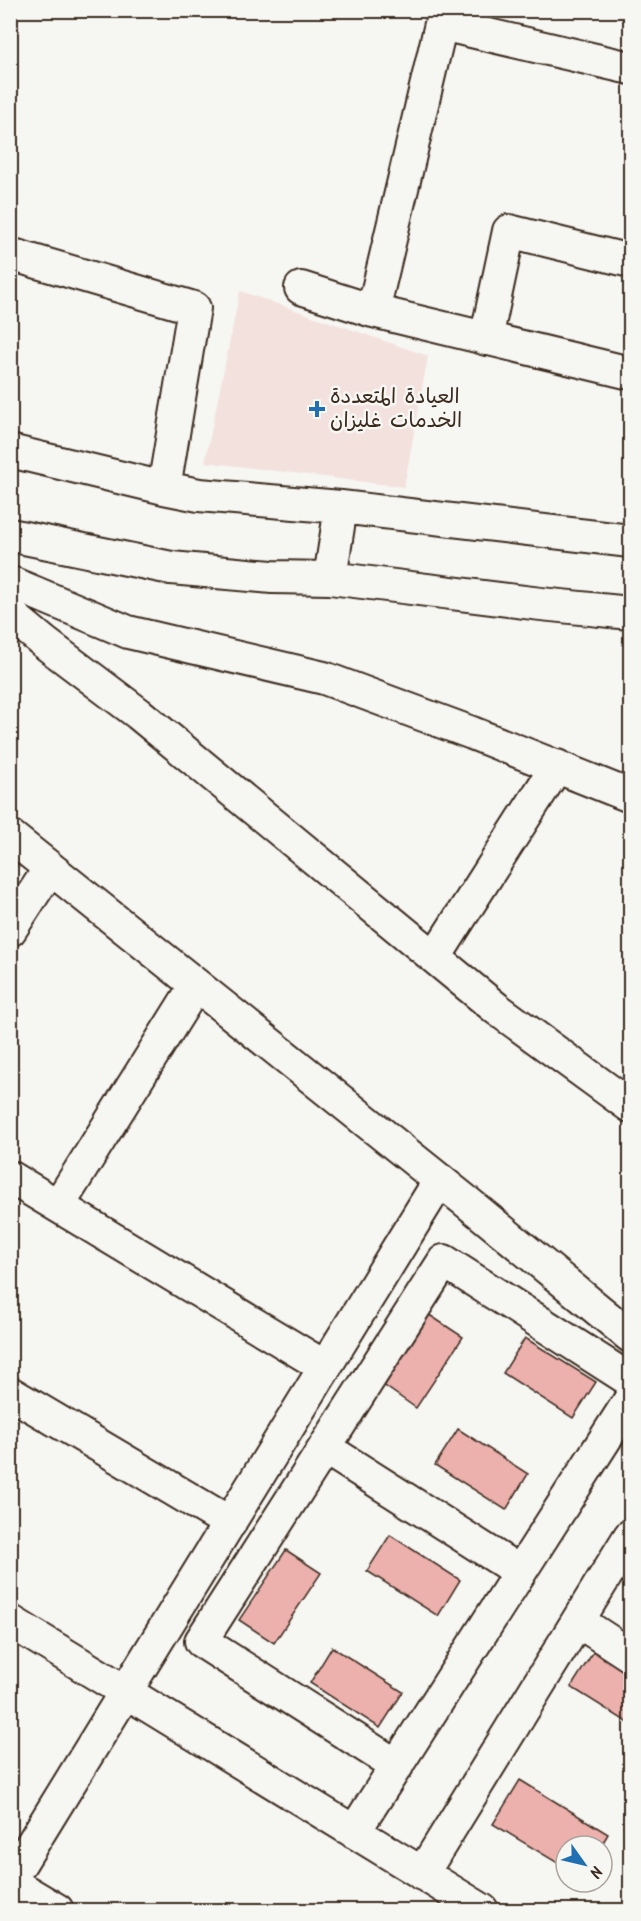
<svg xmlns="http://www.w3.org/2000/svg" width="641" height="1921" font-family="Kalam,'Playpen Sans Arabic',sans-serif">
<style>
.built{fill:#f3e1dd}
.building{fill:#ecb0ad;stroke:#3b2a1e;stroke-width:1.5}
.lines{fill:none;stroke-linecap:round;stroke-linejoin:round}
.minor-casing{stroke:#3b2a1e;stroke-width:36}
.minor{stroke:#f6f6f2;stroke-width:32}
.poi-dot{fill:#1f6fb2;stroke:#f6f6f2;stroke-width:2}
.labels{text-anchor:middle;dominant-baseline:central;stroke-width:5;stroke-linejoin:round;paint-order:stroke}
.poi-label{font-size:21px;fill:#3b2a1e;stroke:#f6f6f2;text-anchor:start}
</style>
<rect width="100%" height="100%" fill="#f6f6f2"/>
<filter id="ink" filterUnits="userSpaceOnUse"><feTurbulence type="fractalNoise" baseFrequency=".0167" numOctaves="2"/><feDisplacementMap in="SourceGraphic" scale="12" xChannelSelector="R" yChannelSelector="G"/><feConvolveMatrix kernelMatrix="1 2 1 2 8 2 1 2 1" color-interpolation-filters="sRGB"/></filter>
<g filter="url(#ink)">
<path class="built" d="M240,291L428,356L404,487L205,462Z"/>
<path class="building" d="M428,1314L463,1337L416,1408L382,1384Z
M525,1338L596,1382L573,1418L503,1373Z
M458,1429L528,1474L506,1510L435,1465Z
M390,1535L460,1580L438,1616L367,1571Z
M286,1550L321,1573L274,1643L239,1620Z
M332,1647L403,1692L380,1728L310,1683Z
M594,1651L630,1674V1724L571,1687Z
M520,1780L608,1834L601,1846H566V1868L493,1824Z"/>
<g class="lines">
<g class="minor-casing">
<path id="minor" d="M10,254L194,308L164,488
M301,288L373,311L630,373
M373,311L441,24L630,68
M486,339L509,231L630,261
M10,451L164,488L199,495L341,507L630,541
M10,535L171,568L272,577L330,578L541,604L630,613
M330,578L341,507
M14,584L128,632L324,678L472,733L630,796
M10,614L45,643L139,714L497,1009L630,1106
M10,836L467,1202L630,1336
M10,930L50,868
M435,957L557,766
M10,1177L325,1367
M58,1206L196,985
M10,1393L230,1523
M325,1448L520,1572
M10,1621L482,1910
M578,1621L630,1655
M397,1766L201,1641L444,1261L630,1380
M354,1832L630,1400
M422,1874L630,1536
M10,1880L440,1180
M10,1882L57,1910"/>
</g>
<use href="#minor" class="minor"/>
</g>
</g>
<path class="poi-dot" d="M314 400h6v6h6v6h-6v6h-6v-6h-6v-6h6z"/>
<g class="labels">
<g class="poi-label">
<text x="330" y="397">العيادة المتعددة<tspan x="330" dy="24">الخدمات غليزان</tspan></text>
</g>
</g>
<rect width="641" height="1921" fill="none" stroke="#f6f6f2" stroke-width="36"/>
<rect x="18" y="18" width="605" height="1885" fill="none" stroke="#3b2a1e" stroke-width="2" filter="url(#ink)"/>
<g transform="translate(584 1864) rotate(124)"><circle r="28" fill="#f6f6f2" stroke="#aba49d" stroke-width="1.5"/>
<path d="M0-4.5L10 22L0 15L-10 22Z" fill="#1f6fb2"/>
<text y="-9" font-size="16" font-weight="bold" text-anchor="middle" fill="#3b2a1e">N</text>
</g>
</svg>
